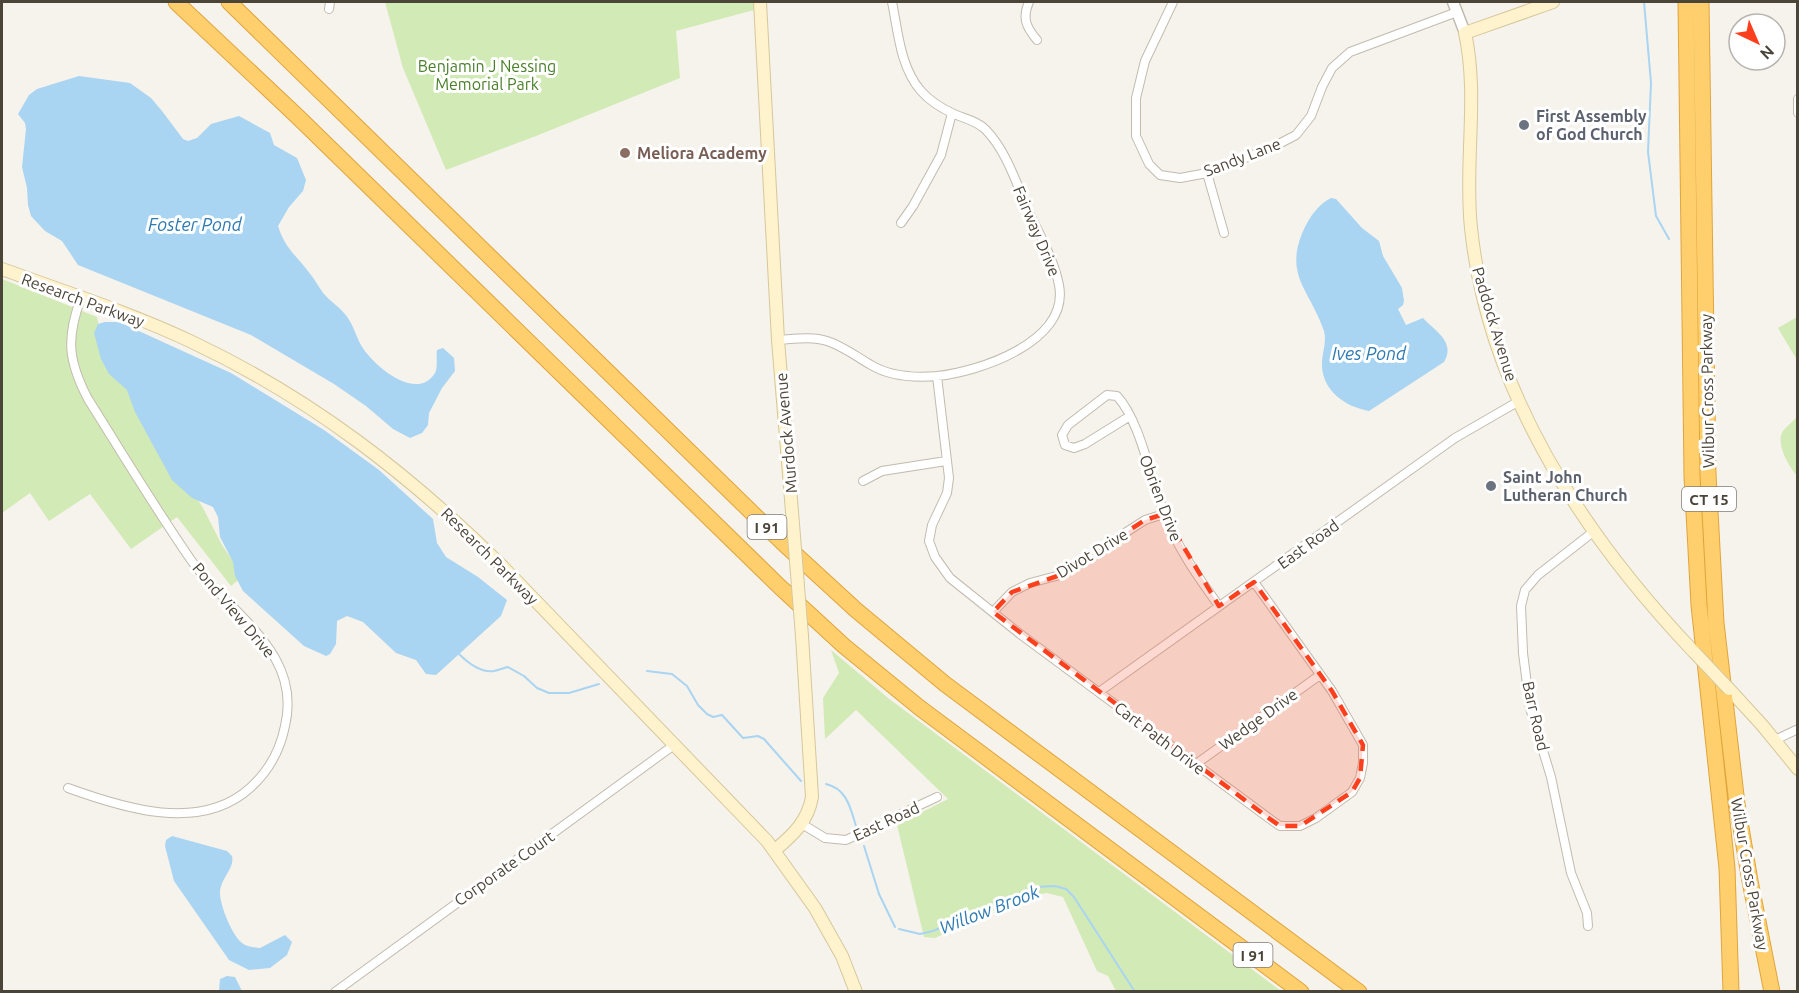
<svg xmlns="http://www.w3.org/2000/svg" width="1799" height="993" font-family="Ubuntu,sans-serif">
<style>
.green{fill:#d2eab5}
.water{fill:#a9d4f2}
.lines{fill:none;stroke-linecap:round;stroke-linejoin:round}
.stream{stroke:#a9d4f2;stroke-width:2}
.minor-casing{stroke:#c2bbae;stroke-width:10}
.tertiary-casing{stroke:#c2bbae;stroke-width:13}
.secondary-casing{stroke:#d6c79b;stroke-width:14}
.motorway-casing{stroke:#e0a43c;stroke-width:17}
.minor{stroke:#fff;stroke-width:8}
.tertiary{stroke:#fff;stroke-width:10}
.secondary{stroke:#fff3cd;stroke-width:12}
.motorway{stroke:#ffcf6e;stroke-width:15}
.secondary-bridge-casing{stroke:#d6c79b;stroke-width:14;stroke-linecap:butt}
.secondary-bridge{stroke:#fff3cd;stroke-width:12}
.marked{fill:#fc3f1d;fill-opacity:0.2;stroke:#fc3f1d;stroke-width:4.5;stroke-dasharray:12 8;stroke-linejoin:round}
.worship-dot{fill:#6b7280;stroke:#fff;stroke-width:2}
.education-dot{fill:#8d6e63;stroke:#fff;stroke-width:2}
.labels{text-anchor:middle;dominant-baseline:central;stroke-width:6;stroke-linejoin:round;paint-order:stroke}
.shield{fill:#fff;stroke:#817c74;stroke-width:1.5}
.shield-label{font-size:15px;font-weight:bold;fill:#4b4439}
.park-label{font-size:16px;fill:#4a7f2a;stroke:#fff}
.worship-label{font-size:16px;font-weight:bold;fill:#5b616d;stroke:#fff;text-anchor:start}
.education-label{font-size:16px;font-weight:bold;fill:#785e54;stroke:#fff;text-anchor:start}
.street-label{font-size:16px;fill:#4b4439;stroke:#fff}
.water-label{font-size:18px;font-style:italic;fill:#2e7ab2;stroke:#fff}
</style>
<rect width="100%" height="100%" fill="#f6f3ec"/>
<path class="green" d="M385,2H754V10L676,31L680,78L536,136L446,170L403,68Z
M2,279L97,317L103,346L203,508L222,545L243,576L231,586L177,517L131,549L90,494L49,521L30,493L2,513Z
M1797,317H1798L1797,360L1778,328Z
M1797,417V476C1789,466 1775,444 1783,431C1787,426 1793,421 1797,417Z
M831,650L888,698L1281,991H1116L1108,976L1097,971L1063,897L1047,893L1024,897L935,938L924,937L897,825L948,799L856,710L825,739L823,698L839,673Z"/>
<path class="water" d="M79,76L130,83L151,98L162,111L183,139L188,141L197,138L211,124L239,116L270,133L274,145L297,158L306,180L303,191L289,207L278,226C285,249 298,257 311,275C316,281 319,288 324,294C330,301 338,306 344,313C353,323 355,334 361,345C372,365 417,403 435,373C438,368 436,357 437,350L443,348L454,358L455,371L442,388L429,413L428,425L422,433L410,438L393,429L366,406L334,384L251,335L78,265L62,241L45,231L31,216L28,205L27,188L22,167L26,129L25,123L18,114L29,95L37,89Z
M1331,198L1336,199L1362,228L1379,241L1383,256L1402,288L1404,301L1403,305L1398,309L1406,325L1423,318C1435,331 1456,342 1444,362L1369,411C1345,407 1321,390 1322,363C1322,353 1327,342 1324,331C1310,289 1283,276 1304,229C1310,216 1319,204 1331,198Z
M105,322H119L231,373L324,430L379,470L433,519L437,543L446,557L478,577L507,600L501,616L436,675L426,674L416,660L396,653L363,622L347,616L337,621L336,644L330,654L326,656L304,646L243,591L235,576L233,562L220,537L218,517L213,507L192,498L172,480L135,412L127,390L109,374L101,359L94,333L98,324Z
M172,836L227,851L232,856C235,868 221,878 220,891C219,904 232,935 242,943C247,947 254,947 260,948L285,935L292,942L287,955L270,968L249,970L229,960L174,881L165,846L166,840Z
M227,976L235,977L242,991H219L220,979Z"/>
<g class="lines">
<path class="stream" d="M1644,2L1651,83L1648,152L1656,216L1669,239
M459,654C468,663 480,673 494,671C499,670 503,668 508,667L524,676L537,688L549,693H569L599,684
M647,671L672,674L687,686L698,705L707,714L713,717L722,715L743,738L758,736L764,739L801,781
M826,784C847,789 850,807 856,826
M864,846L879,894L895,927
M899,929L920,934L933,931L1035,887L1055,886L1066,889L1074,897L1135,992"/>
<g class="minor-casing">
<path id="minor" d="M1029,2C1022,18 1026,27 1037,40
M1173,2L1145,61L1136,98V136L1149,164L1160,175L1180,178L1207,173L1273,147L1296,135L1311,116L1322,87L1332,68L1350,52L1457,12
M329,9L330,2
M1798,99V113
M1207,173L1224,233
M901,223L913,206L941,155L952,113
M778,340C794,339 812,336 827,341C843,346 857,357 871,365C891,377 914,378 937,376C978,372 1070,342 1059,285C1054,259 1039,234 1028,210C1016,183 1007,152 986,130C977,121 966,119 954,114C943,109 929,100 921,91C900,67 898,31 892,2
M937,376L949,478L947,493L932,525L929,541L935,557L950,578L1020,634L1270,819L1280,826H1300L1316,818L1352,792L1360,778L1363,763V745L1332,691L1254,582
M1130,416L1085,444L1074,448L1065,445L1062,435L1068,425L1107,395L1117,396C1141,422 1151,482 1165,515C1178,549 1198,577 1219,606
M863,481L882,471L946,461
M993,612L1012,592L1030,583L1060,575L1145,520L1164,514
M1099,692L1455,438L1519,401
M1775,740L1798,729
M1196,764L1320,675
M68,788C123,808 200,833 250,788C269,771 280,751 285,726C303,651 228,613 191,560C155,508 122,453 88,399C68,361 66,338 81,298
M802,824L825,838L846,840L937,797
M1588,926L1587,913L1571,873L1551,777L1530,708L1523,653L1521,606L1525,590L1538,575L1593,532
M335,992L674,745"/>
</g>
<g class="tertiary-casing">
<path id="tertiary" d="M1453,2L1465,33"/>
</g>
<g class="secondary-casing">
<path id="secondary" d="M760,2L778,340L793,524
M1553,2L1465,33C1479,96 1464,164 1471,228C1488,392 1583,535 1694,652
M2,269C65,292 131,313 192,342C311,398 410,475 503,567L767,841L815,908L842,956L856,992
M1729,689L1762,725L1798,769
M775,850C793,835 808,821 812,797L802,636"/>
</g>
<g class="motorway-casing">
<path id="motorway" d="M176,2L298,117L780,587L844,646L920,708L1301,992
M229,2L783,543L856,610L945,684L1359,992
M1686,2L1692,476L1699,605L1727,868L1731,992
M1701,2L1708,474L1716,623L1737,804L1750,881L1772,992"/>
</g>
<use href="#minor" class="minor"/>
<use href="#tertiary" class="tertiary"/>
<use href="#secondary" class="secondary"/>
<use href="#motorway" class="motorway"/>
<g class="secondary-bridge-casing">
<path id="secondary-bridge" d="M793,524L802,636
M1694,652L1729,689"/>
</g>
<use href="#secondary-bridge" class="secondary-bridge"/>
</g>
<path class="marked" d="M1164,514L1219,606L1254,582L1332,691L1363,745L1360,778L1352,792L1300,826H1280L1270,819L993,612L1012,592L1060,575L1145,520Z"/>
<g class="worship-dot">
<circle cx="1524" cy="125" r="6"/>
<circle cx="1491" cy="486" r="6"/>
</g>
<circle class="education-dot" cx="625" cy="153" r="6"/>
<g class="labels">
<g class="shield">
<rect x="1682" y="487" width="54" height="24" rx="4.5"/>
<rect x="747.5" y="515" width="39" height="24" rx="4.5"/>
<rect x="1233.5" y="943" width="39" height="24" rx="4.5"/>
</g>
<g class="shield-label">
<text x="1709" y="499">CT 15</text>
<text x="767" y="527">I 91</text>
<text x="1253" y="955">I 91</text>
</g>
<g class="park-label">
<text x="487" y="66">Benjamin J Nessing<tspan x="487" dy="18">Memorial Park</tspan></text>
</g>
<g class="worship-label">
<text x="1536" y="116">First Assembly<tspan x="1536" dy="18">of God Church</tspan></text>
<text x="1503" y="477">Saint John<tspan x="1503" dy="18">Lutheran Church</tspan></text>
</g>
<g class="education-label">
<text x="637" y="153">Meliora Academy</text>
</g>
<g class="street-label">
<text transform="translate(1242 157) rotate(-21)">Sandy Lane</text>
<text transform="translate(1037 231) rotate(67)">Fairway Drive</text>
<text transform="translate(83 300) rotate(20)">Research Parkway</text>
<text transform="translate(1495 324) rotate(73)">Paddock Avenue</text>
<text transform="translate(1707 391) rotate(-91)">Wilbur Cross Parkway</text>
<text transform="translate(786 433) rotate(-95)">Murdock Avenue</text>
<text transform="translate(1161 498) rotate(69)">Obrien Drive</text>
<text transform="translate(1308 544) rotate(-36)">East Road</text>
<text transform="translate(1092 553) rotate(-31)">Divot Drive</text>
<text transform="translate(490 556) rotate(45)">Research Parkway</text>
<text transform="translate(234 610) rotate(50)">Pond View Drive</text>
<text transform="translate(1536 716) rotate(77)">Barr Road</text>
<text transform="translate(1258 719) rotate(-36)">Wedge Drive</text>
<text transform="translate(1160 738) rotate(37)">Cart Path Drive</text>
<text transform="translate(886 821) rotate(-25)">East Road</text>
<text transform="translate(504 868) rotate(-35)">Corporate Court</text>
<text transform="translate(1750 874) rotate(80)">Wilbur Cross Parkway</text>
</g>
<g class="water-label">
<text x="195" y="224">Foster Pond</text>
<text x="1369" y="353">Ives Pond</text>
<text transform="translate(989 909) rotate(-21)">Willow Brook</text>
</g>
</g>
<rect width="1799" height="993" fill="none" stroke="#4b4439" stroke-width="6"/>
<g transform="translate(1757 42) rotate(136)"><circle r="28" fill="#ffffff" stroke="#b7b4b0" stroke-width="1.5"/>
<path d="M0-4.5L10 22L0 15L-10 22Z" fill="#fc3f1d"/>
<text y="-9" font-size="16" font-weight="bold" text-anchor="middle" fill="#4b4439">N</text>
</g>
</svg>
